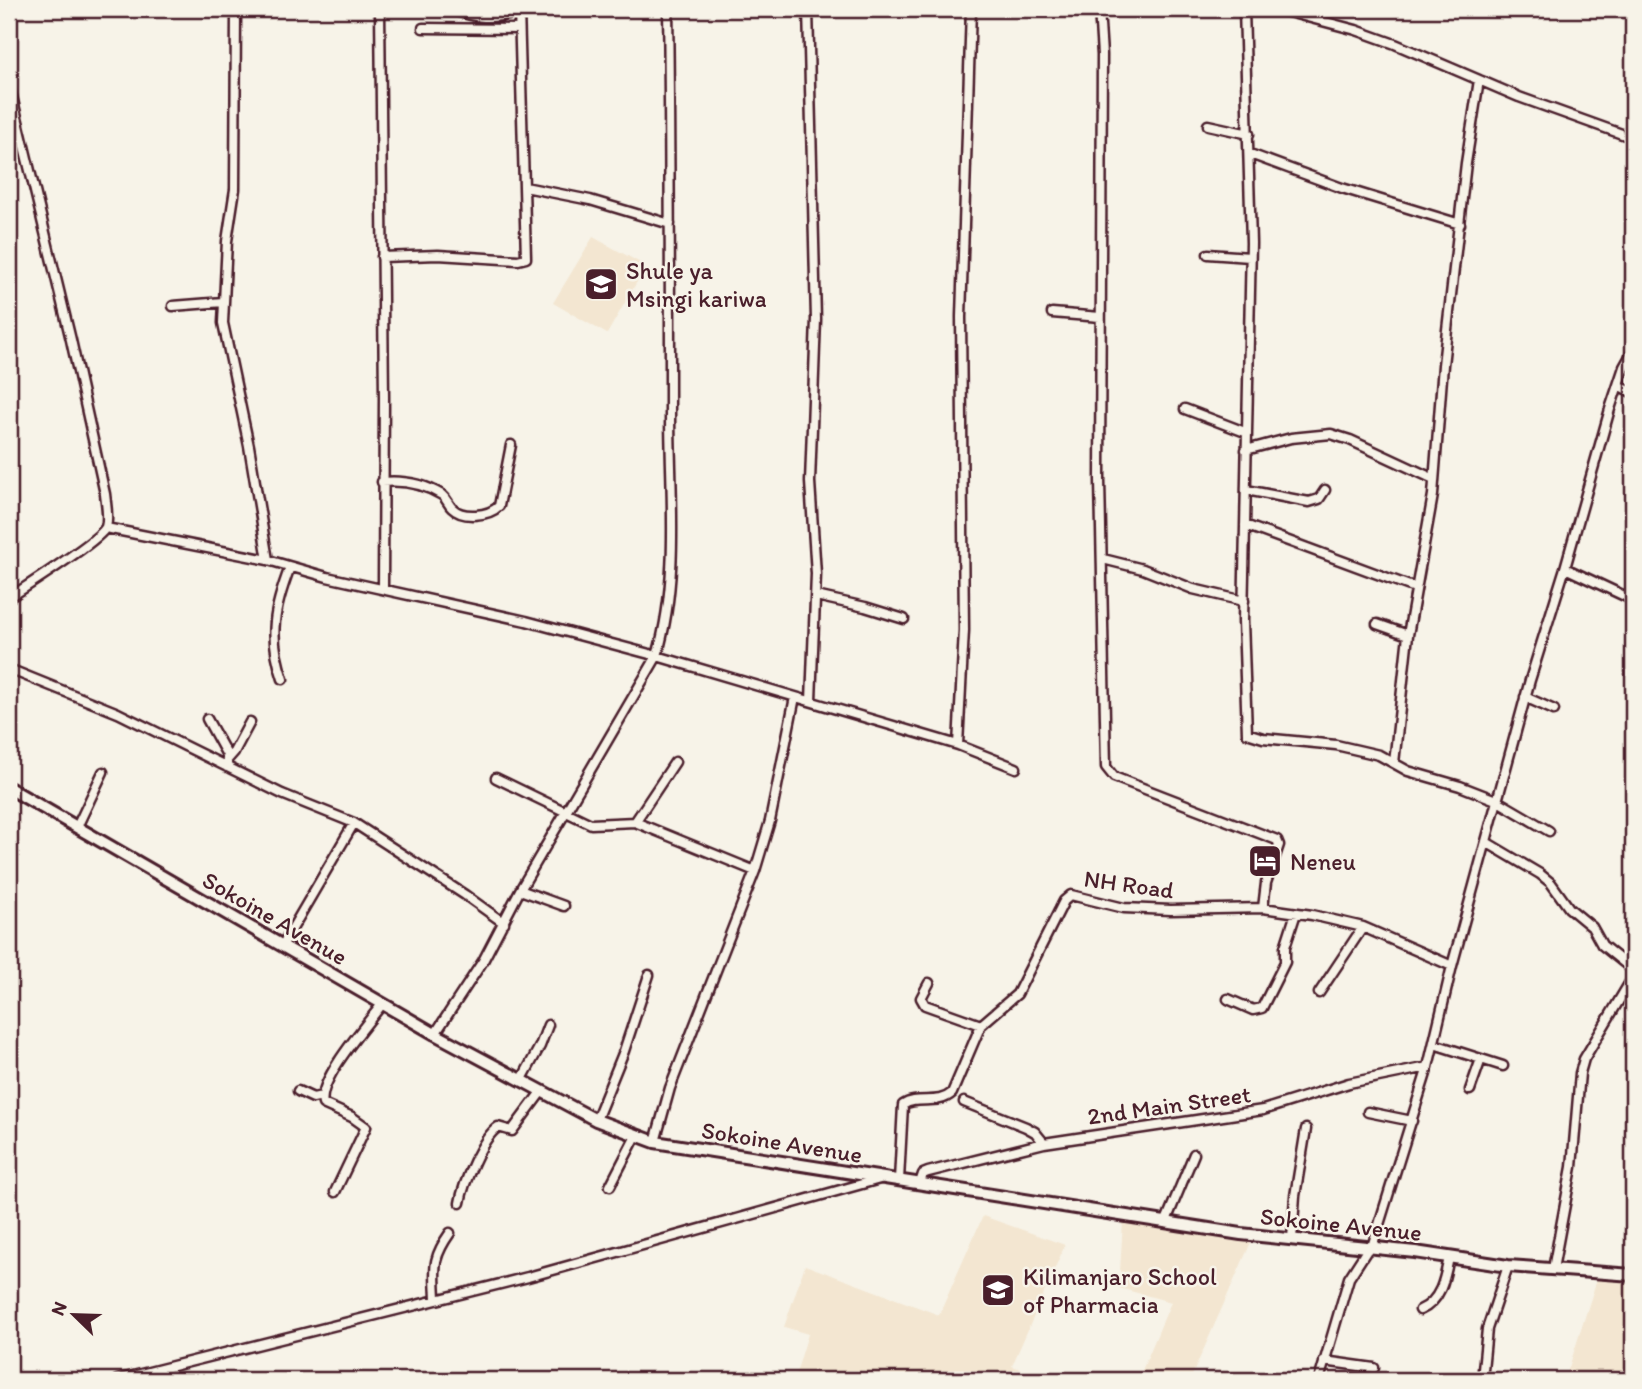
<svg xmlns="http://www.w3.org/2000/svg" width="1642" height="1389" font-family="Itim,sans-serif">
<style>
.built{fill:#f3e6d1}
.lines{fill:none;stroke-linecap:round;stroke-linejoin:round}
.street-casing{stroke:#4a1f2b;stroke-width:13}
.secondary-casing{stroke:#4a1f2b;stroke-width:16}
.street{stroke:#f7f3e8;stroke-width:8}
.secondary{stroke:#f7f3e8;stroke-width:10}
.labels{text-anchor:middle;dominant-baseline:central;stroke-width:5;stroke-linejoin:round;paint-order:stroke}
.poi-label{font-size:24px;fill:#4a1f2b;stroke:#f7f3e8;text-anchor:start}
.street-label{font-size:24px;fill:#4a1f2b;stroke:#f7f3e8}
</style>
<rect width="100%" height="100%" fill="#f7f3e8"/>
<filter id="ink" filterUnits="userSpaceOnUse"><feTurbulence type="fractalNoise" baseFrequency=".0143" numOctaves="2"/><feDisplacementMap in="SourceGraphic" scale="14" xChannelSelector="R" yChannelSelector="G"/><feConvolveMatrix kernelMatrix="1 2 1 2 8 2 1 2 1" color-interpolation-filters="sRGB"/></filter>
<g filter="url(#ink)">
<path class="built" d="M593,237L646,266L607,334L553,303Z
M983,1216L1065,1245L1012,1366L1054,1380H794L808,1334L784,1327L805,1265L939,1315Z
M1123,1221L1252,1240L1190,1380H1138L1171,1302L1119,1288Z
M1598,1276L1633,1279V1380H1565Z"/>
<g class="lines">
<g class="street-casing">
<path id="street" d="M236,9L235,189L227,241L223,323L249,446L268,560
M380,9L384,397L383,588
M450,9C478,19 490,19 519,13
M808,9L816,319L810,482L816,574L811,701
M1099,9L1102,55L1100,480L1106,767L1114,777L1277,840L1279,845L1266,883L1263,908
M1244,9L1251,243L1243,621L1247,733L1263,738L1336,745L1379,755L1408,771L1460,786L1496,800L1549,831
M1277,9L1356,30L1395,44L1519,97L1633,138
M423,28L519,29
M9,84L71,340L105,494C106,504 109,518 106,527C100,540 25,587 9,598
M1208,125L1249,134
M1250,154L1342,188L1460,224
M525,187L590,200L670,224
M1208,254L1250,257
M382,257L438,255L518,260L526,258L519,9
M173,306L223,302
M1052,313L1100,317
M1618,385L1633,393
M1185,409L1245,432
M1246,450L1291,438L1331,434L1350,440L1434,479
M382,482C403,480 424,484 442,495C447,499 448,504 452,508C463,519 489,516 499,506L511,445
M1246,490L1309,502L1319,499L1325,490
M1245,525L1415,588
M106,528L268,560L327,577L526,621L657,656C680,577 670,494 670,413C670,278 670,143 668,9
M1103,559L1143,569L1193,589L1244,601
M1565,568L1633,600
M816,596L865,607L904,619
M1377,624L1408,635
M9,669L118,713L282,794L354,823L465,895L504,923
M283,679C268,636 274,609 290,567
M1525,697L1554,710
M207,719L227,755V767
M958,745L964,630L961,317L971,9
M227,760L234,752L250,722
M1394,763L1408,635L1433,495L1443,365L1466,163L1479,80
M496,778L591,824L635,822L755,871
M635,822L675,762
M77,827L103,772
M1486,842L1540,874L1551,883L1569,908L1592,927L1602,945L1633,970
M520,890L564,906
M282,946L354,823
M929,983L921,998L925,1005L981,1025
M1319,993L1363,927
M1228,999L1253,1010L1262,1008L1285,962V947L1296,913
M435,1034L483,961L520,890L657,656L958,745L1016,768
M1434,1044L1503,1066
M521,1081L540,1046L548,1025
M1470,1090L1481,1059
M298,1091L313,1098L322,1096
M964,1102L1026,1127L1035,1132L1044,1143
M1368,1112L1412,1121
M596,1120L624,1051L649,975
M655,1142L670,1088L755,871L770,821L795,697
M899,1180L903,1105C917,1095 938,1106 952,1093L981,1025L1017,994L1064,901L1071,895L1124,908L1171,910L1263,908L1312,915L1363,927L1452,966
M920,1183L923,1174L928,1172L1044,1143L1263,1110L1349,1083L1428,1067
M610,1186L636,1136
M335,1192L366,1127L352,1117L323,1104C317,1080 368,1023 383,1003
M460,1203C463,1184 482,1138 498,1127L512,1131L541,1092
M1166,1221L1194,1154
M1292,1239L1295,1196L1306,1129
M1372,1247L1428,1067L1452,966L1530,680L1565,568L1610,409L1624,367L1633,351
M1553,1269L1572,1167L1580,1073L1584,1059L1633,977
M436,1299C435,1268 431,1260 450,1233
M1420,1310C1441,1301 1445,1278 1449,1257
M1324,1361L1374,1368
M117,1380L528,1277L880,1179
M1319,1380L1349,1278L1369,1247
M1482,1380L1487,1329L1508,1266"/>
</g>
<g class="secondary-casing">
<path id="secondary" d="M9,788L435,1034L596,1120L655,1142L1241,1234L1415,1252L1508,1266L1633,1275"/>
</g>
<use href="#street" class="street"/>
<use href="#secondary" class="secondary"/>
</g>
</g>
<defs>
<g id="school-square" transform="scale(1.75)"><rect x="-9" y="-9" width="18" height="18" rx="4" fill="#4a1f2b" stroke="#f7f3e8"/><path d="M0-5L7-2L0 1L-7-2ZM-4 1L0 2.5L4 1V4Q0 6-4 4Z" fill="#fff"/></g>
<g id="hotel-square" transform="scale(1.75)"><rect x="-9" y="-9" width="18" height="18" rx="4" fill="#4a1f2b" stroke="#f7f3e8"/><path d="M-6-4.5h1.5V1H6V5H4.5V3h-9V5H-6ZM-4 0a1.8 1.8 0 1 1 3.6 0ZM.5 0V-2.5h3Q6-2.5 6 0Z" fill="#fff"/></g>
</defs>
<g fill-rule="evenodd">
<use href="#school-square" x="601" y="284"/>
<use href="#hotel-square" x="1265" y="861"/>
<use href="#school-square" x="998" y="1290"/>
</g>
<g class="labels">
<g class="poi-label">
<text x="626" y="270">Shule ya<tspan x="626" dy="28">Msingi kariwa</tspan></text>
<text x="1290" y="861">Neneu</text>
<text x="1023" y="1276">Kilimanjaro School<tspan x="1023" dy="28">of Pharmacia</tspan></text>
</g>
<g class="street-label">
<text transform="translate(1129 884) rotate(8)">NH Road</text>
<text transform="translate(275 918) rotate(30)">Sokoine Avenue</text>
<text transform="translate(1169 1105) rotate(-8)">2nd Main Street</text>
<text transform="translate(782 1142) rotate(9)">Sokoine Avenue</text>
<text transform="translate(1341 1224) rotate(6)">Sokoine Avenue</text>
</g>
</g>
<rect width="1642" height="1389" fill="none" stroke="#f7f3e8" stroke-width="35"/>
<rect x="18" y="18" width="1607" height="1354" fill="none" stroke="#4a1f2b" stroke-width="2.5" filter="url(#ink)"/>
<g transform="translate(74 1315) rotate(293)" stroke="#f7f3e8" stroke-width="5" paint-order="stroke">
<path d="M0-5L12 26L0 18L-12 26Z" fill="#4a1f2b"/>
<text y="-10" font-size="19" font-weight="bold" text-anchor="middle" fill="#4a1f2b">N</text>
</g>
</svg>
